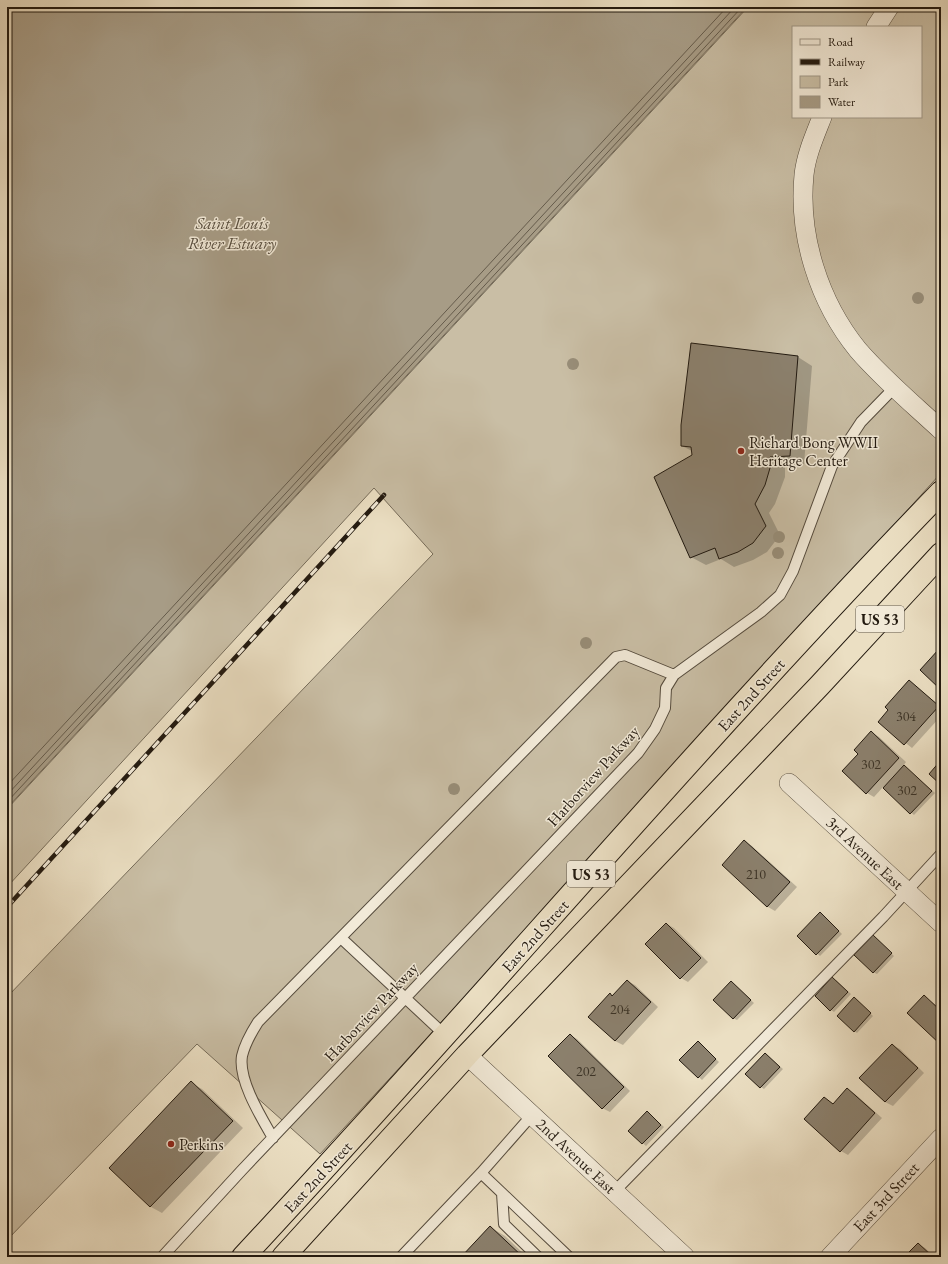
<svg xmlns="http://www.w3.org/2000/svg" width="948" height="1264" font-family="'EB Garamond',serif">
<style>
.green{fill:#c9bea5;stroke:#766c5a;fill-rule:evenodd}
.water{fill:#a79c86;stroke:#726857}
.shadow{fill:#0003}
.lines{fill:none;stroke-linecap:round;stroke-linejoin:round}
.shore{stroke:#655b4b;stroke-width:1}
.building{fill:#8b806d;stroke:#231a10}
.service-casing{stroke:#554b3d;stroke-width:12}
.minor-casing{stroke:#554b3d;stroke-width:20}
.trunk-casing{stroke:#231a10;stroke-width:24}
.service{stroke:#f2ead8;stroke-width:10}
.minor{stroke:#f2ead8;stroke-width:19}
.trunk{stroke:#ebdfc3;stroke-width:22}
.rail-casing{stroke:#231a10;stroke-width:4.5}
.rail{stroke:#f2ead8;stroke-width:3;stroke-dasharray:9;stroke-linecap:butt}
.tree{fill:#988e79}
.poi-dot{fill:#8f2418;stroke:#f2ead8;stroke-width:1.5}
.labels{text-anchor:middle;dominant-baseline:central;stroke-width:3;stroke-linejoin:round;paint-order:stroke}
.number-label{font-size:14px;fill:#3d3427}
.shield{fill:#f2ead8;stroke:#61584c;stroke-width:1}
.shield-label{font-size:15px;font-weight:bold;fill:#231a10}
.poi-label{font-size:16px;fill:#231a10;stroke:#f2ead8;text-anchor:start}
.street-label{font-size:16px;fill:#231a10;stroke:#f2ead8}
.water-label{font-size:17px;font-style:italic;fill:#584e3f;stroke:#f2ead8}
</style>
<rect width="100%" height="100%" fill="#ebdfc3"/>
<filter id="stains"><feTurbulence type="fractalNoise" baseFrequency=".005" numOctaves="4"/><feColorMatrix values="0 0 0 0 .2 0 0 0 0 .09 0 0 0 0 .02 0 0 0 .5 -.17"/></filter>
<radialGradient id="worn" r=".72"><stop offset=".6" stop-color="#630" stop-opacity="0"/><stop offset="1" stop-color="#630" stop-opacity=".3"/></radialGradient>
<path class="green" d="M748,7H941V473L567,886L320,1154L197,1044L7,1240V997L433,554L374,488L7,887V809ZM793,27H921V117H793Z"/>
<path class="water" d="M7,7H747L7,808Z"/>
<path class="shadow" d="M798,357L812,366L804,464L785,465V477L775,504L769,513L780,535L767,552L753,560L734,567L721,559L706,565L691,557L693,456L692,451L682,446Z
M909,681L941,707V716L912,748L879,722L890,710Z
M871,732L879,737L906,762L903,766L935,793L914,815L883,787L874,797L867,793L860,754Z
M744,841L752,846L797,887L775,911L768,907L723,865Z
M823,915L842,934L820,956L798,936Z
M667,924L674,928L708,962L688,982L681,978Z
M873,937L894,956L877,974L873,972Z
M836,980L851,994L834,1012L831,1010Z
M627,981L635,985L658,1007L623,1045L615,1041L589,1017L610,995L613,997Z
M731,982L754,1003L737,1020L733,1018Z
M924,996L941,1009V1043Z
M857,1001L873,1016L857,1033L854,1031Z
M570,1035L577,1039L630,1091L610,1112L602,1108Z
M701,1045L719,1062L702,1080L681,1060Z
M892,1045L900,1049L924,1073L893,1106L885,1102L861,1078Z
M765,1054L783,1069L764,1089L761,1087Z
M191,1083L202,1089L243,1128L162,1213L151,1207L110,1168Z
M847,1089L855,1094L882,1118L848,1155L841,1151L824,1098L834,1104Z
M647,1112L664,1127L646,1146L629,1131Z
M490,1227L505,1236L527,1257H462Z
M918,1244L925,1248L935,1257H906Z"/>
<g class="lines">
<path class="shore" d="M7,786L727,7
M7,795L735,7
M7,802L742,7"/>
</g>
<path class="building" d="M691,343L798,356L790,456L770,457V468L765,485L755,504L766,526L753,543L738,552L719,559L715,548L690,558L654,477L692,455L691,447L681,446V425Z
M939,649L941,651V690L920,670Z
M909,680L939,706L904,745L878,722L888,710L885,707Z
M871,731L899,758L866,794L842,771L858,754L854,750Z
M941,760V785L929,774Z
M904,765L932,791L910,814L883,788Z
M744,840L790,882L767,907L722,865Z
M820,912L839,931L816,955L797,936Z
M666,923L701,958L680,979L645,944Z
M873,935L892,953L873,973L854,955Z
M832,977L848,992L830,1011L815,996Z
M627,980L651,1002L615,1041L588,1017L610,993L612,996Z
M731,981L751,1000L733,1019L713,1000Z
M924,995L941,1011V1045L907,1013Z
M854,997L871,1013L854,1032L837,1016Z
M570,1034L624,1087L602,1109L548,1056Z
M698,1041L716,1059L698,1078L679,1060Z
M892,1044L918,1068L885,1102L859,1078Z
M765,1053L780,1067L760,1088L745,1074Z
M191,1081L233,1121L150,1207L109,1168Z
M847,1088L875,1113L840,1152L804,1119L824,1097L833,1104Z
M647,1111L661,1125L642,1144L628,1131Z
M490,1226L523,1257H461Z
M918,1243L933,1257H904Z"/>
<g class="lines">
<g class="service-casing">
<path id="service" d="M341,938L446,1036
M273,1138C261,1117 238,1080 242,1056C245,1043 251,1033 258,1022L616,657L625,655L674,675
M481,1173L569,1257
M614,1192L883,917L941,854
M502,1193L504,1224L538,1257
M162,1257L242,1170L638,753L655,729L665,708L666,688L674,675L761,612L780,595L793,571L832,466L861,422L895,387
M401,1257L481,1173L532,1115"/>
</g>
<g class="minor-casing">
<path id="minor" d="M876,27L889,7
M822,117C815,135 806,155 804,175C798,236 819,302 858,350C883,379 913,404 941,430
M789,783L941,923
M467,1055L685,1257
M830,1257L941,1138"/>
</g>
<g class="trunk-casing">
<path id="trunk" d="M243,1257C479,1004 701,740 941,492
M283,1257L467,1055L820,685L941,554"/>
</g>
<use href="#service" class="service"/>
<use href="#minor" class="minor"/>
<use href="#trunk" class="trunk"/>
<g class="rail-casing">
<path id="rail" d="M7,907L384,495"/>
</g>
<use href="#rail" class="rail"/>
</g>
<g class="tree">
<circle cx="918" cy="298" r="6"/>
<circle cx="573" cy="364" r="6"/>
<circle cx="779" cy="537" r="6"/>
<circle cx="778" cy="553" r="6"/>
<circle cx="586" cy="643" r="6"/>
<circle cx="454" cy="789" r="6"/>
</g>
<g class="poi-dot">
<circle cx="741" cy="451" r="4"/>
<circle cx="171" cy="1144" r="4"/>
</g>
<g class="labels">
<g class="number-label">
<text x="906" y="716">304</text>
<text x="871" y="764">302</text>
<text x="907" y="790">302</text>
<text x="756" y="874">210</text>
<text x="620" y="1009">204</text>
<text x="586" y="1071">202</text>
</g>
<g class="shield">
<rect x="856" y="606" width="48" height="26" rx="3"/>
<rect x="567" y="861" width="48" height="26" rx="3"/>
</g>
<g class="shield-label">
<text x="880" y="619">US 53</text>
<text x="591" y="874">US 53</text>
</g>
<g class="poi-label">
<text x="749" y="442">Richard Bong WWII<tspan x="749" dy="18">Heritage Center</tspan></text>
<text x="179" y="1144">Perkins</text>
</g>
<g class="street-label">
<text transform="translate(751 695) rotate(-48)">East 2nd Street</text>
<text transform="translate(593 776) rotate(-48)">Harborview Parkway</text>
<text transform="translate(865 853) rotate(43)">3rd Avenue East</text>
<text transform="translate(535 936) rotate(-48)">East 2nd Street</text>
<text transform="translate(371 1012) rotate(-47)">Harborview Parkway</text>
<text transform="translate(576 1156) rotate(43)">2nd Avenue East</text>
<text transform="translate(318 1177) rotate(-47)">East 2nd Street</text>
<text transform="translate(886 1197) rotate(-47)">East 3rd Street</text>
</g>
<g class="water-label">
<text x="232" y="223">Saint Louis<tspan x="232" dy="20">River Estuary</tspan></text>
</g>
</g>
<rect width="948" height="1264" fill="none" stroke="#ebdfc3" stroke-width="24"/>
<rect x="8" y="8" width="932" height="1248" fill="none" stroke="#231a10" stroke-width="2"/>
<rect x="12" y="12" width="924" height="1240" fill="none" stroke="#231a10"/>
<rect x="792" y="26" width="130" height="92" fill="#f2ead8" stroke="#9f9788"/>
<rect x="800" y="39" width="20" height="6" fill="#f2ead8" stroke="#9f9788"/>
<text x="828" y="46" font-size="12" fill="#231a10">Road</text>
<rect x="800" y="59" width="20" height="6" fill="#231a10" stroke="#9f9788"/>
<text x="828" y="66" font-size="12" fill="#231a10">Railway</text>
<rect x="800" y="76" width="20" height="12" fill="#c9bea5" stroke="#9f9788"/>
<text x="828" y="86" font-size="12" fill="#231a10">Park</text>
<rect x="800" y="96" width="20" height="12" fill="#a79c86" stroke="#9f9788"/>
<text x="828" y="106" font-size="12" fill="#231a10">Water</text>
<rect width="100%" height="100%" filter="url(#stains)"/>
<rect width="100%" height="100%" fill="url(#worn)"/>
</svg>
